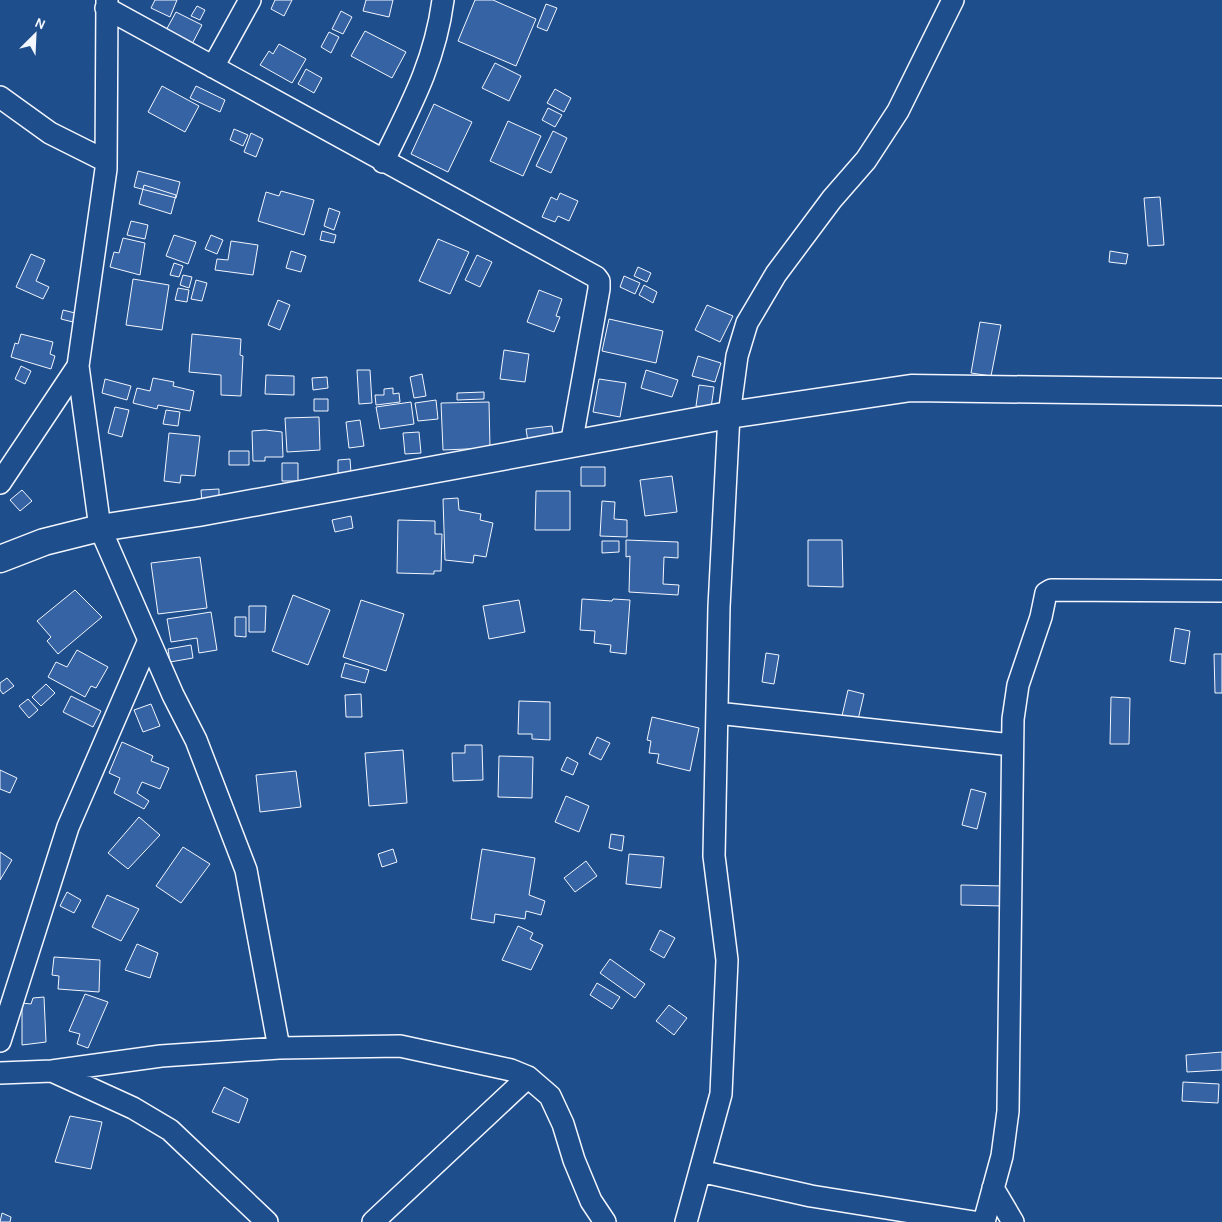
<svg xmlns="http://www.w3.org/2000/svg" width="1222" height="1222" font-family="Karla,sans-serif">
<style>
.building{fill:#3563a3;stroke:#f2f6ff}
.lines{fill:none;stroke-linecap:round;stroke-linejoin:round}
.minor-casing{stroke:#f2f6ff;stroke-width:24}
.tertiary-casing{stroke:#f2f6ff;stroke-width:29}
.minor{stroke:#1f4e8c;stroke-width:21}
.tertiary{stroke:#1f4e8c;stroke-width:26}
</style>
<rect width="100%" height="100%" fill="#1f4e8c"/>
<path class="building" d="M155,0H177L170,17L151,8Z
M275,0H292L284,16L271,9Z
M366,0H393L389,17L363,11Z
M475,0H493L536,19L516,66L458,41Z
M546,4L557,8L547,31L537,27Z
M197,6L205,10L200,20L191,16Z
M341,11L352,17L343,34L332,29Z
M176,12L202,25L190,48L164,34Z
M365,31L406,52L392,78L351,56Z
M329,32L339,37L331,53L321,47Z
M279,44L306,59L292,83L260,65L269,51L273,54Z
M495,63L521,76L509,101L482,88Z
M306,69L322,78L314,93L298,84Z
M162,86L199,106L185,132L148,112Z
M196,86L225,100L220,112L190,98Z
M555,89L571,98L564,112L547,103Z
M434,104L472,122L448,172L411,154Z
M548,108L562,115L555,127L542,120Z
M508,121L541,136L523,176L490,161Z
M234,129L248,135L243,146L230,140Z
M553,131L567,138L551,173L536,166Z
M251,133L263,139L256,157L244,152Z
M138,171L180,182L176,198L134,187Z
M144,185L176,195L171,214L139,204Z
M281,191L314,200L304,235L258,221L266,192L279,196Z
M560,193L578,201L569,221L558,216L555,222L542,217L551,197L557,200Z
M1160,197L1164,245L1148,246L1144,198Z
M329,208L340,212L334,230L324,226Z
M131,221L148,225L145,239L127,235Z
M322,231L336,235L334,243L320,240Z
M174,235L196,242L188,264L166,256Z
M211,235L223,240L217,254L205,249Z
M123,238L145,243L140,275L110,267L114,252L119,253Z
M438,239L469,252L450,294L419,281Z
M231,241L258,245L253,275L215,270L217,259L228,260Z
M291,251L306,256L301,272L286,268Z
M1110,251L1128,254L1126,264L1109,262Z
M31,254L45,260L36,281L49,287L43,299L16,287Z
M477,255L492,262L480,287L465,280Z
M174,263L183,266L179,277L170,275Z
M638,267L651,273L647,282L634,276Z
M183,275L192,277L189,288L180,285Z
M624,276L640,283L635,294L620,287Z
M133,279L169,285L162,330L126,325Z
M196,280L207,283L202,301L191,299Z
M644,285L657,292L653,303L639,295Z
M178,288L189,290L187,302L175,300Z
M539,290L562,299L556,316L560,317L554,332L527,322Z
M278,300L290,305L280,330L268,325Z
M707,305L733,316L720,342L695,330Z
M63,310L75,313L73,322L61,319Z
M609,319L663,331L656,363L602,351Z
M980,322L1001,325L991,376L971,373Z
M21,334L53,342L50,354L55,356L51,369L11,357L15,343L18,344Z
M192,334L241,339L240,355L243,356L241,396L221,395V375L189,372Z
M504,350L529,354L525,382L500,379Z
M698,356L721,363L715,382L692,376Z
M21,366L31,371L25,384L15,379Z
M357,370H370L372,403L359,404Z
M646,370L678,380L672,397L641,388Z
M422,374L426,396L414,398L410,377Z
M266,375L294,376V395L265,394Z
M327,377L328,388L313,390L312,378Z
M153,378L174,382L173,386L194,391L190,411L158,405L157,409L133,403L137,388L150,391Z
M105,379L131,386L127,400L102,393Z
M599,379L626,383L620,417L593,412Z
M699,385L714,387L711,408L696,406Z
M393,388V394L399,393L400,402L376,405L375,395H384V389Z
M484,392V399L457,400V393Z
M314,399H328V411H314Z
M436,400L438,419L418,421L415,403Z
M411,402L414,424L380,429L376,407Z
M489,402L490,448L443,450L441,403Z
M115,407L129,410L122,437L108,433Z
M166,410L180,412L178,426L163,424Z
M319,417L320,450L287,452L285,418Z
M360,420L364,446L349,448L346,422Z
M552,426L555,444L529,448L526,429Z
M265,430L282,432L283,457H265V461H253L252,431Z
M419,432L421,453L405,454L403,433Z
M169,433L200,436L195,476L181,475L180,483L164,481Z
M229,451H249V465H229Z
M350,459L351,473H338V460Z
M282,463H298V481H282Z
M581,467H605V486H581Z
M672,476L677,512L645,516L640,480Z
M219,489V505H202L201,490Z
M22,490L32,501L20,511L10,500Z
M536,491H570V530H535Z
M458,498L459,510L481,514L480,520L493,523L486,557L474,555L473,563L445,560L443,499Z
M602,501L615,502L614,519L627,520V537L600,536Z
M351,516L353,528L335,532L332,520Z
M398,520L435,521V534H442L441,571H434V574L397,573Z
M626,540L678,542V558L664,557L663,584L679,585L678,595L629,592L630,556L626,557Z
M808,540H842L843,587L808,586Z
M602,541H619V552L602,553Z
M200,557L207,608L158,614L151,563Z
M75,590L102,617L58,654L47,641L51,637L37,621Z
M293,595L330,610L308,665L272,651Z
M582,599L612,601L613,599L630,600L626,654L610,652L611,645L594,643L595,631L580,630Z
M361,600L404,614L386,671L343,657Z
M519,600L525,632L489,639L483,606Z
M249,606H266L265,632H249Z
M211,612L217,650L199,653L197,638L171,642L167,619Z
M235,617H246V637L235,636Z
M1175,628L1190,631L1185,664L1170,661Z
M191,645L193,658L170,662L168,649Z
M77,650L108,667L96,688L91,686L85,697L48,677L56,662L67,667Z
M766,653L779,655L774,684L762,682Z
M1214,654H1222V693H1215Z
M345,663L369,670L365,683L341,677Z
M7,678L14,686L3,694L0,690V683Z
M46,684L55,693L41,706L32,697Z
M848,690L864,694L857,724L841,720Z
M361,694L362,717H346L345,695Z
M71,696L101,711L93,727L63,712Z
M1111,697L1130,698L1129,744H1110Z
M28,699L38,710L29,718L19,706Z
M519,701L550,702V740L532,739V734H518Z
M151,704L160,726L143,732L134,710Z
M652,717L699,728L690,771L657,763L659,754L649,753L651,741L647,740Z
M597,737L610,743L601,760L589,754Z
M122,742L153,756L151,761L169,768L160,789L142,782L137,793L149,801L144,809L114,793L120,778L109,773Z
M465,745H482L483,780L453,781L452,753H465Z
M403,750L407,803L369,806L365,753Z
M499,756L533,757L532,798L498,797Z
M567,757L578,763L573,775L561,770Z
M0,770L17,778L10,793L0,789Z
M296,771L301,807L260,812L256,775Z
M971,789L986,793L977,829L962,825Z
M566,796L589,806L579,832L555,822Z
M139,817L160,835L128,869L108,853Z
M611,834L624,836L622,851L609,848Z
M183,847L210,864L181,903L156,886Z
M393,849L397,862L382,867L378,854Z
M482,849L535,858L529,895L545,901L541,915L526,911L525,919L495,914L494,923L471,919Z
M0,852L12,860L0,880Z
M629,854L664,857L661,888L626,884Z
M586,861L597,876L575,892L564,878Z
M961,885L1004,886L1003,906L961,905Z
M67,892L81,900L74,913L60,906Z
M107,895L139,909L121,941L92,927Z
M518,926L533,933L530,939L543,945L531,970L502,960Z
M660,930L675,938L664,958L650,950Z
M137,944L158,953L150,978L125,970Z
M54,957L100,960L99,992L58,989L59,976L52,975Z
M610,959L645,984L635,998L600,973Z
M597,983L620,997L612,1009L590,995Z
M85,994L108,1002L88,1048L77,1044L80,1034L69,1031Z
M44,997L46,1042L22,1045V1003L31,1004L33,998Z
M669,1005L687,1018L674,1035L656,1021Z
M1222,1052V1070L1187,1072L1186,1055Z
M1183,1082L1219,1084L1218,1103L1182,1101Z
M224,1087L248,1099L239,1123L212,1112Z
M70,1116L102,1122L91,1169L55,1162Z
M2,1213L11,1217L10,1222H0Z"/>
<g class="lines">
<g class="minor-casing">
<path id="minor" d="M107,0L106,169L78,366L100,528L173,695L196,740L246,870L279,1048
M106,8L596,277L599,281V289L571,445
M213,67L250,0
M0,97L50,133L106,161
M383,162C410,107 435,62 443,0
M0,483L78,366
M717,713L1012,745
M0,1041L68,827L149,640
M52,1071L133,1108L170,1130L267,1222
M0,1073L52,1071L161,1056L279,1048L400,1046L511,1070L528,1077L550,1096L563,1124L574,1160L591,1201L605,1222
M700,1171L811,1196L974,1222
M993,1188L1013,1222
M373,1222L528,1077
M686,1222L721,1094L727,960L714,856L719,607L729,415L737,356L747,323L776,274L832,199L866,160L898,111L953,0
M984,1222L1002,1156L1008,1111L1013,719L1018,685L1041,617L1046,593L1051,590L1222,591"/>
</g>
<g class="tertiary-casing">
<path id="tertiary" d="M0,559L44,542L100,528L198,513L729,415L911,388L1222,392"/>
</g>
<use href="#minor" class="minor"/>
<use href="#tertiary" class="tertiary"/>
</g>
<g transform="translate(35 35) rotate(24)" stroke="#1f4e8c" stroke-width="4" paint-order="stroke">
<path d="M0-4L9 19L0 12L-9 19Z" fill="#f2f6ff"/>
<text y="-8" font-size="14" font-weight="bold" text-anchor="middle" fill="#f2f6ff">N</text>
</g>
</svg>
